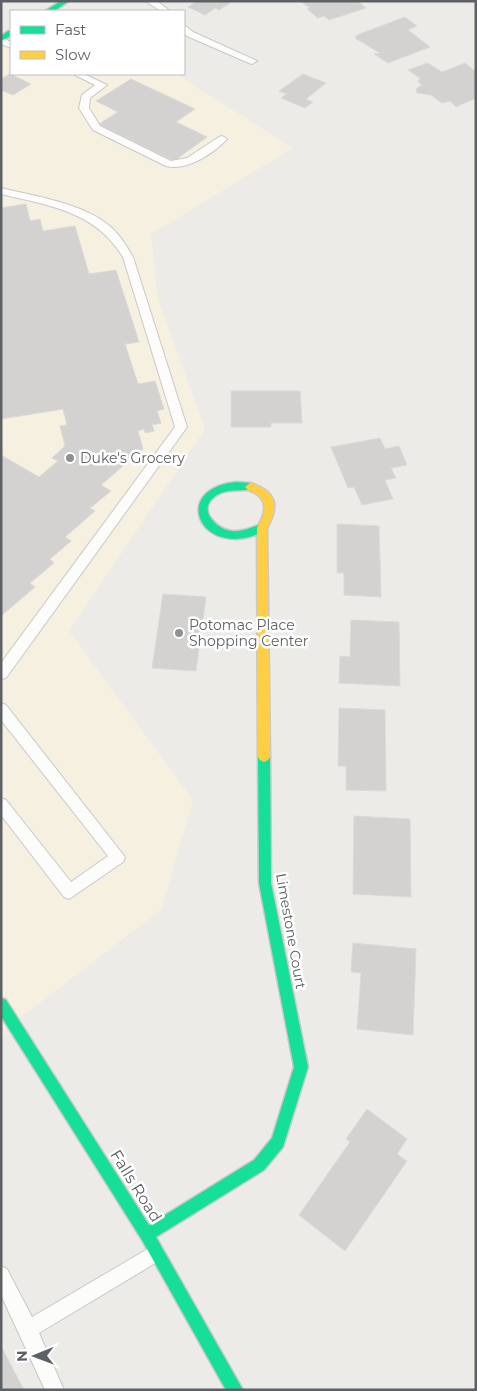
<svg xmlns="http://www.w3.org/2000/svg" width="477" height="1391" font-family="Montserrat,sans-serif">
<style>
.commercial{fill:#f6f0e1}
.building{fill:#d3d2d0;stroke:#dcdad6}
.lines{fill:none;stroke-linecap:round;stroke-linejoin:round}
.lane-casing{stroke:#c8c8c8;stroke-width:2}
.fast-casing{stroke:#c9c9c9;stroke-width:3}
.slow-casing{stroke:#c9c9c9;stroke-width:3}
.lane{fill:#fcfcfb;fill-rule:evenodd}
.fast{fill:#16e098;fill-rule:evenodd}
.slow{fill:#ffcf43;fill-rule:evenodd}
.poi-dot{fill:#8f9192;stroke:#fff;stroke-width:2}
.labels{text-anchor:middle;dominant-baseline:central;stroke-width:5;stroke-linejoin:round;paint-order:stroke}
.poi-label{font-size:14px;fill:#5d6065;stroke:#fff;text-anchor:start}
.street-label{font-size:14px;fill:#5d6065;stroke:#fff}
.near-street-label{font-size:16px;fill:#5d6065;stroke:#fff}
</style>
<rect width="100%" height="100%" fill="#edebe7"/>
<path class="commercial" d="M11,33V74H176L293,148L151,234L158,299L205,429L69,631L193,800L161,910L13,1023L1,1037V39Z"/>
<path class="building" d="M197,1H227L230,3L219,10L215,8L205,15L188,7Z
M300,1H358L366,8L329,20L324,16L318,18L307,9L310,8Z
M405,17L417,26L408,30L430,47L388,63L374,54L380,53L355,38L357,35Z
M428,63L442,72L465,63L476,72V98L456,107L450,101L442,103L431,95L417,93L416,89L422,85L418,82L420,78L408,70Z
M10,74L31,84L13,95L1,90V79Z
M303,74L326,83L306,99L313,102L305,108L281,98L287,94L279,91Z
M131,79L195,109L176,122L207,137L174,161L99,124L118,112L96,101Z
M26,204L30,221L40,219L43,231L75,226L89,274L116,270L139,342L125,344L138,384L155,381L164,409L157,411L161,423L152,425L154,431L145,433L144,429L138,431L143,449L101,485L111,491L90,508L95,511L65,537L71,541L50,559L54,563L30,583L35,587L1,616V455L39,477L58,461L52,458L65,446L60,426L67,425L63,409L1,419V208Z
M231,391H300L302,423H271V427H231Z
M380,438L385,449L399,446L407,465L391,468L396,478L385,480L393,499L362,505L354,487L348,488L331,447Z
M337,524L379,526L381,597L344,595V573H337Z
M163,594L206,597L196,671L152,668Z
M351,620L399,622L400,686L339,683L340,656L350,657Z
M339,708L385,710L386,791L346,790V766H338Z
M354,816L410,819L411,897L353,894Z
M353,943L416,949L413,1035L357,1029L361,973L351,972Z
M367,1109L407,1139L397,1154L407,1161L345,1251L299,1215L350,1142L346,1139Z
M1,1346L24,1390H1Z"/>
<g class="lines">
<g class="lane-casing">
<path id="lane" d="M145,1H157L170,11H161Z
M184,25L193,32L257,61L252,64L249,63L187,36L184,33Z
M1,37L11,42V48L1,44Z
M73,74H84L107,85L90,98L89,108L100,126L171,161L187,158L219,137L222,136L227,139C213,154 187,171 166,166L93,130L79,108L82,95L95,85Z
M1,188C34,196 81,203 107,224C119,233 126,245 133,257L187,427L6,678L1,679V663L175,427L123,257C95,211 50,206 1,194Z
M1,703L6,705L125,857L123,862L69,899L64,897L1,815V798L6,800L71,882L108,856L1,720Z
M156,1244L162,1247L165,1253L162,1259L39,1333L64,1390H45L1,1295V1266L7,1269L32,1317Z"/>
</g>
<g class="fast-casing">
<path id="fast" d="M61,1H69L54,11H45Z
M8,31H11V36L1,41V36Z
M236,482L250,483L255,487C249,494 225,485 212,499C199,512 218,530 232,531C243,532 252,527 262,524L267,528L266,531C256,535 246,539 235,539C193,539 180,488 236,482Z
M264,752L268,754L270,757L271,883L308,1067L283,1147L264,1170L156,1237L243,1390H226L142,1240L1,1016V998L6,1000L149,1225L254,1160L272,1138L294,1067L259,883L258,757L260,754Z"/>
</g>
<g class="slow-casing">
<path id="slow" d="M250,483C276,491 280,505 267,528L270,757L268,760L264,762L260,760L258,757L257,528C264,516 270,502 255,493C251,491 248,491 245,487Z"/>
</g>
<use href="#lane" class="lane"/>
<use href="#fast" class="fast"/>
<use href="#slow" class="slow"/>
</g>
<g class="poi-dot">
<circle cx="70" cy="458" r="5"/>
<circle cx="179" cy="633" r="5"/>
</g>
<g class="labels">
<g class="poi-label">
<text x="80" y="458">Duke's Grocery</text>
<text x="189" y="625">Potomac Place<tspan x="189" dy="16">Shopping Center</tspan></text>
</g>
<g class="street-label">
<text transform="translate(291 931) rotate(80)">Limestone Court</text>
</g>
<g class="near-street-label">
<text transform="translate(136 1186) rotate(58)">Falls Road</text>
</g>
</g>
<rect width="477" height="1391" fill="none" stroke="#5d6065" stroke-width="5"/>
<rect x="10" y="10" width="175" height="65" fill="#ffffff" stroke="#bebfc1"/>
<rect x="20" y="26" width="25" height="8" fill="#16e098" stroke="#bebfc1"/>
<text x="55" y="35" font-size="15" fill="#5d6065">Fast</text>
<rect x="20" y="51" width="25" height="8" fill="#ffcf43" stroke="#bebfc1"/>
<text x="55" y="60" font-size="15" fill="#5d6065">Slow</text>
<g transform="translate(35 1356) rotate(269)" stroke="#ffffff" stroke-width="4" paint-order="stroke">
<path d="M0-4L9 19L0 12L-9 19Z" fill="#5d6065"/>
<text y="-8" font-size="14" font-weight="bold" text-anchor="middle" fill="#5d6065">N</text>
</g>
</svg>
